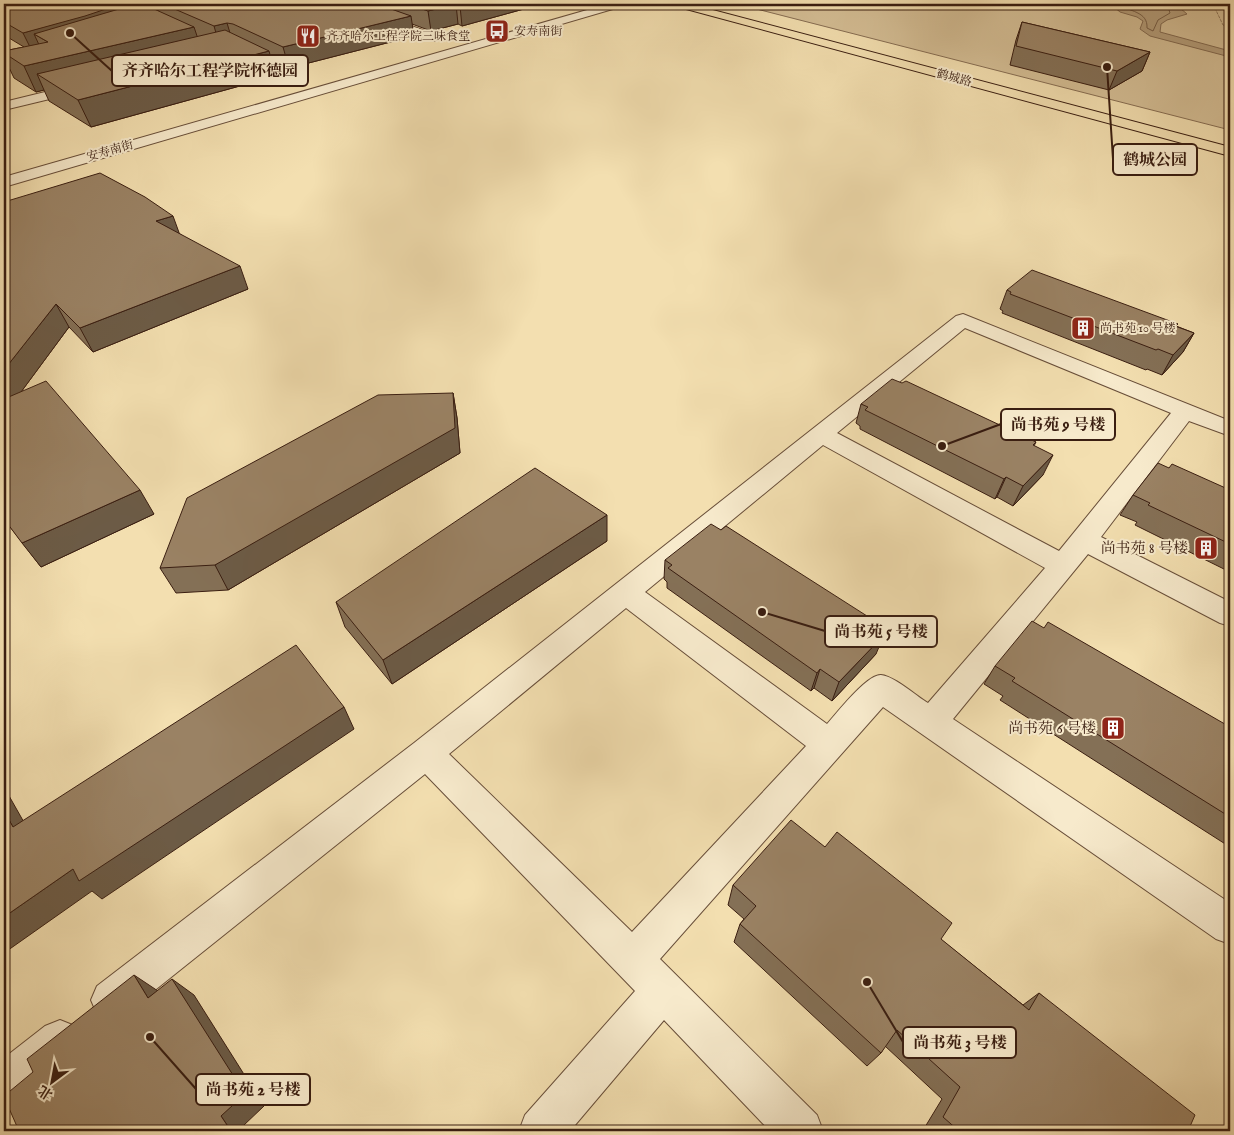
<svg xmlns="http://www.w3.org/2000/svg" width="1234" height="1135" font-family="'IM FELL English','Noto Serif SC',serif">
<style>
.green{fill:#d4be95;stroke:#876e53}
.water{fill:#b49d7a;stroke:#836a50}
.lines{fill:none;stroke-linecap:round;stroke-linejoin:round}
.shore{stroke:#775e46;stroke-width:1}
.minor-casing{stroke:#684e39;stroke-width:2}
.tertiary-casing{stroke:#684e39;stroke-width:2}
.primary-casing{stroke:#3a1e11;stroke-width:2}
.path{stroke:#3a1e11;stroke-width:1;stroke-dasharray:0.5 1;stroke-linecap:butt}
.minor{fill:#f7eacc;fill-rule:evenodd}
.tertiary{fill:#f7eacc;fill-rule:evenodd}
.primary{fill:#f3dfb0;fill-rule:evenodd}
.wall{fill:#847056;stroke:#3a1e11}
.shaded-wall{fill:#6c5b46;stroke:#3a1e11}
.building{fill:#9a8264;stroke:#3a1e11}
.labels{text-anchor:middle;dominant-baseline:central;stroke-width:4;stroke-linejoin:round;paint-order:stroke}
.far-poi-label{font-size:12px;fill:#3a1e11;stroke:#f7eacc;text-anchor:start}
.far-street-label{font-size:12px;fill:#3a1e11;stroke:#f7eacc}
.poi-label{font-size:15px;fill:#3a1e11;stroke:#f7eacc;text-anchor:end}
.leader{fill:none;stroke:#3a1e11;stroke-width:2}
.callout-dot{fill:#3a1e11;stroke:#f7eacc;stroke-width:2}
.callout{fill:#f7eacc;stroke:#3a1e11;stroke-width:2}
.callout-label{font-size:16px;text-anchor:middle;font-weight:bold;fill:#3a1e11}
</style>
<rect width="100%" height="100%" fill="#f3dfb0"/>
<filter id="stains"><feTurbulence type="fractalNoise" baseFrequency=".004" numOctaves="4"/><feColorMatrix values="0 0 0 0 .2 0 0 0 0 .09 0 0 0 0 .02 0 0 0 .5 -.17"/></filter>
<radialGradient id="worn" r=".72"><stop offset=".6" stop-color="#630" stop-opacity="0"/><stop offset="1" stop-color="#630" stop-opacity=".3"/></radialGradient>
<path class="green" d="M737,4H1230V130Z"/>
<path class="water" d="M1097,4H1157L1180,8L1187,14L1167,20L1161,24L1160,32L1230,51V57L1150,36L1140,29L1143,21L1137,17L1120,12L1114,7Z"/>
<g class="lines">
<path class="shore" d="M1118,4C1129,12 1148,11 1147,28L1153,31L1158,20L1170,13L1167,4"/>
<g class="minor-casing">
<path id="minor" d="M337,4H351L439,36L441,38L435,41L431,40L338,6Z
M241,49L292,72L294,75L292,78H284L237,56L235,53Z
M82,83L89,87L87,90L4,110V102Z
M963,314L1230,421V436L1189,421L1101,537L1230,602V626L1220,623L1088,554L953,719L1230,903V944L1216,939L883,707L660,959L817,1115L823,1131H770L664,1020L570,1131H519L525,1115L635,991L425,774L125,1014L111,1020L97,1014L91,1000L97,986L414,743L956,316ZM965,328L1171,413L1059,551L837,433ZM823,445L1045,568L928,703C916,696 894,676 881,675C867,674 837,713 827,724L645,592ZM626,608L806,746L632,932L449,754Z
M60,1020L75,1026L81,1041L75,1056L19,1100L4,1106V1058L45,1026Z"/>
</g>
<g class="tertiary-casing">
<path id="tertiary" d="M608,4H624L623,6L4,187V177Z"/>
</g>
<g class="primary-casing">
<path id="primary" d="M674,4H690L1230,147V156L675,6Z"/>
</g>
<path class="path" d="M1213,4L1223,25L1230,29"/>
<use href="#minor" class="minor"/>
<use href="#tertiary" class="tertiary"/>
<use href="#primary" class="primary"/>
</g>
<path class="wall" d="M4,4H190L195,6L205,4H542L462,26L458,24L431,31L412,24L414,36L289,68L272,60L276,76L91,127L49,101L44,90L36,92L14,78L4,57V51L24,47L4,35Z
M1022,22L1150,52L1142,71L1109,90L1010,65L1016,40Z
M4,202L180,234L248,289L93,352L69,327L21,392L154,514L41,567L4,519Z
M1007,290L1178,324L1176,326L1194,333L1183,352L1162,375L1147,369L1146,370L1002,313L1003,311L1000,309Z
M453,393L457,418L460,453L228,590L176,593L160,568Z
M861,404L1036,442L1034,446L1043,475L1013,506L997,497L995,499L860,429V426L856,423Z
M1169,468L1230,490V572L1135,525L1137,522L1120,515L1133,495Z
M607,541L392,684L345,627L336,602Z
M665,560L867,616L864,623L876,654L832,701L814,688L811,691L667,588V582L664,579Z
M995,666L1230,727V847L1000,700L1003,696L984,684Z
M825,847L1023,1005L1039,993L1188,1131H930L925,1127L942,1099L885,1046L881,1053L867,1066L734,942L740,924L744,919L728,905L733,885Z"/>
<path class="shaded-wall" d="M121,4H157L159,10L92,34L48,42L34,34L41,49L32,51L23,33Z
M456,4L458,24L431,31L428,11Z
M468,4H542L462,26L460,6Z
M411,16L414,36L289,68L283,47Z
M227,23L233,43L220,47L214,26Z
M194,27L202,51L37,74L44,90L36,92L24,66Z
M269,51L276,76L91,127L78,100Z
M1150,52L1142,71L1109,90L1117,71Z
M173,216L181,238L156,221Z
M240,266L248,289L93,352L80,328Z
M56,304L69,327L4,415V370Z
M1194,333L1183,352L1162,375L1173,355Z
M453,393L457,418L460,453L228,590L215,565Z
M1053,455L1043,475L1013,506L1023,486Z
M1006,477L997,497L995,499L1004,479Z
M140,490L154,514L41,567L22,543Z
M607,515V541L392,684L383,660Z
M867,616L860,635L862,621Z
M884,635L876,654L832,701L839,682Z
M820,669L814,688L811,691L817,673Z
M344,707L354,729L102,899L92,891L4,953V917L73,869Z
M4,787L38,847L13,827L4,811Z
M134,975L158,991L148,998Z
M172,979L194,995L264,1106L243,1126L246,1131H231L221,1116Z"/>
<path class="building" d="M4,4H32L36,5L44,4H121L85,16L23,33L4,22Z
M136,4H143L194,27L24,66L4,53V51L48,42L34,34Z
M163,4H190L195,6L205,4H377L411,16L283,47L233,24L227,23L214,26Z
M407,4H468L460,6L456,4L428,11Z
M1022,22L1150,52L1117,71L1016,46Z
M225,30L269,51L78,100L37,74Z
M100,173L145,197L173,216L156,221L240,266L80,328L56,304L4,370V202Z
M1032,270L1178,324L1175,326L1194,333L1173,355L1158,349L1156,350L1010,294L1011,292L1007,290Z
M892,379L902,383L906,381L1036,442L1033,445L1053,455L1023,486L1006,477L1004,479L865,410L868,407L861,404Z
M46,381L140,490L22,543L4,519V399Z
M453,393L455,428L215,565L160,568L187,498L378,395Z
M1158,463L1169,468L1172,464L1230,490V544L1148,505L1150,503L1133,495Z
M535,468L607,515L383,660L336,602Z
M711,524L721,530L726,526L867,616L862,621L884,635L839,682L820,669L817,673L668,568L672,565L665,560Z
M1032,621L1044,628L1048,622L1230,727V817L1012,681L1015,678L995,666Z
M296,645L344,707L79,881L73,869L4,917V811L13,827Z
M791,820L825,847L837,832L952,923L941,939L1029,1010L1039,993L1195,1115L1188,1131H959L943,1117L960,1087L897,1030L881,1053L740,924L756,906L733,885Z
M134,975L148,998L172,979L245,1094L221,1116L231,1131H19L4,1097V1096L33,1072L27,1059Z"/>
<defs>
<g id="bus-square" transform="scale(1.25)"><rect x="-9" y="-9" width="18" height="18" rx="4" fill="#8f2418" stroke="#f7eacc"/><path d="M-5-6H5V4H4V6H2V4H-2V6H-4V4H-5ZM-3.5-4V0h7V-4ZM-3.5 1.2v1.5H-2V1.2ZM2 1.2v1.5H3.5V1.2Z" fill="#fff"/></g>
<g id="restaurant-square" transform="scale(1.25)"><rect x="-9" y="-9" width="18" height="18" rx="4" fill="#8f2418" stroke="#f7eacc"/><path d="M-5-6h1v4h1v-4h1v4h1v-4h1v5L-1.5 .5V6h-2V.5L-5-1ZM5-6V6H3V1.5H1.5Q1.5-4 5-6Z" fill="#fff"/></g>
<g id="building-square" transform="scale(1.25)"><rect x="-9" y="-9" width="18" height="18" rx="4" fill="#8f2418" stroke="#f7eacc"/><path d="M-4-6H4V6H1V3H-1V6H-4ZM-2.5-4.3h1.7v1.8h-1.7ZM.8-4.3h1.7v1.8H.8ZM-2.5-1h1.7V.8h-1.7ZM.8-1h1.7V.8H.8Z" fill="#fff"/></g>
</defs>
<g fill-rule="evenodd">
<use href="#bus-square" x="497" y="31"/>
<use href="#restaurant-square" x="308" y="36"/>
<use href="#building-square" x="1083" y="328"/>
<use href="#building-square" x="1206" y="548"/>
<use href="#building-square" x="1113" y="728"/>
</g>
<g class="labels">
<g class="far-poi-label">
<text x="514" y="31">安寿南街</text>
<text x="326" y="36">齐齐哈尔工程学院三味食堂</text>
<text x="1100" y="328">尚书苑 10 号楼</text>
</g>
<g class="far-street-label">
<text transform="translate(954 78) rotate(15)">鹤城路</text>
<text transform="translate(110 151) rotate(-16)">安寿南街</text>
</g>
<g class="poi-label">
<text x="1188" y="548">尚书苑 8 号楼</text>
<text x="1096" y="728">尚书苑 6 号楼</text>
</g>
</g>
<path class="leader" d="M70 33L112 71M1107 67L1113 159M942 446L1001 424M762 612L825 631M867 982L903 1042M150 1037L196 1089"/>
<g class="callout-dot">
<circle cx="70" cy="33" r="5"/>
<circle cx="1107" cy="67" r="5"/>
<circle cx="942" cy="446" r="5"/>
<circle cx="762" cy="612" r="5"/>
<circle cx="867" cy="982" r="5"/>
<circle cx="150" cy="1037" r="5"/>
</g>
<g class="callout">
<rect x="112" y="55" width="196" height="31" rx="5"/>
<rect x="1113" y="144" width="84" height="31" rx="5"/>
<rect x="1001" y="409" width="114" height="31" rx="5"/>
<rect x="825" y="616" width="112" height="31" rx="5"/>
<rect x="903" y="1027" width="113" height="31" rx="5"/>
<rect x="196" y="1074" width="114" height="31" rx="5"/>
</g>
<g class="callout-label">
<text x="210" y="76">齐齐哈尔工程学院怀德园</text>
<text x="1155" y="165">鹤城公园</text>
<text x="1058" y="430">尚书苑 9 号楼</text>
<text x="881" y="637">尚书苑 5 号楼</text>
<text x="960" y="1048">尚书苑 3 号楼</text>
<text x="253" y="1095">尚书苑 2 号楼</text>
</g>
<rect width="1234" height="1135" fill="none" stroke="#f3dfb0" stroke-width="20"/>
<rect x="5" y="5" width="1224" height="1125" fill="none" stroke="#3a1e11" stroke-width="2.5"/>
<rect x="10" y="10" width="1214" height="1115" fill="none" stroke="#3a1e11"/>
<g transform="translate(52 1082) rotate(212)" stroke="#f7eacc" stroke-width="4" paint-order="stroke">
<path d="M0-4L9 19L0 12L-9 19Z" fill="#3a1e11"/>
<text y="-8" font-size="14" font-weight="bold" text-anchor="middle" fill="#3a1e11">北</text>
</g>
<rect width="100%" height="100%" filter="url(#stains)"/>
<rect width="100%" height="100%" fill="url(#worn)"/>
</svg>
